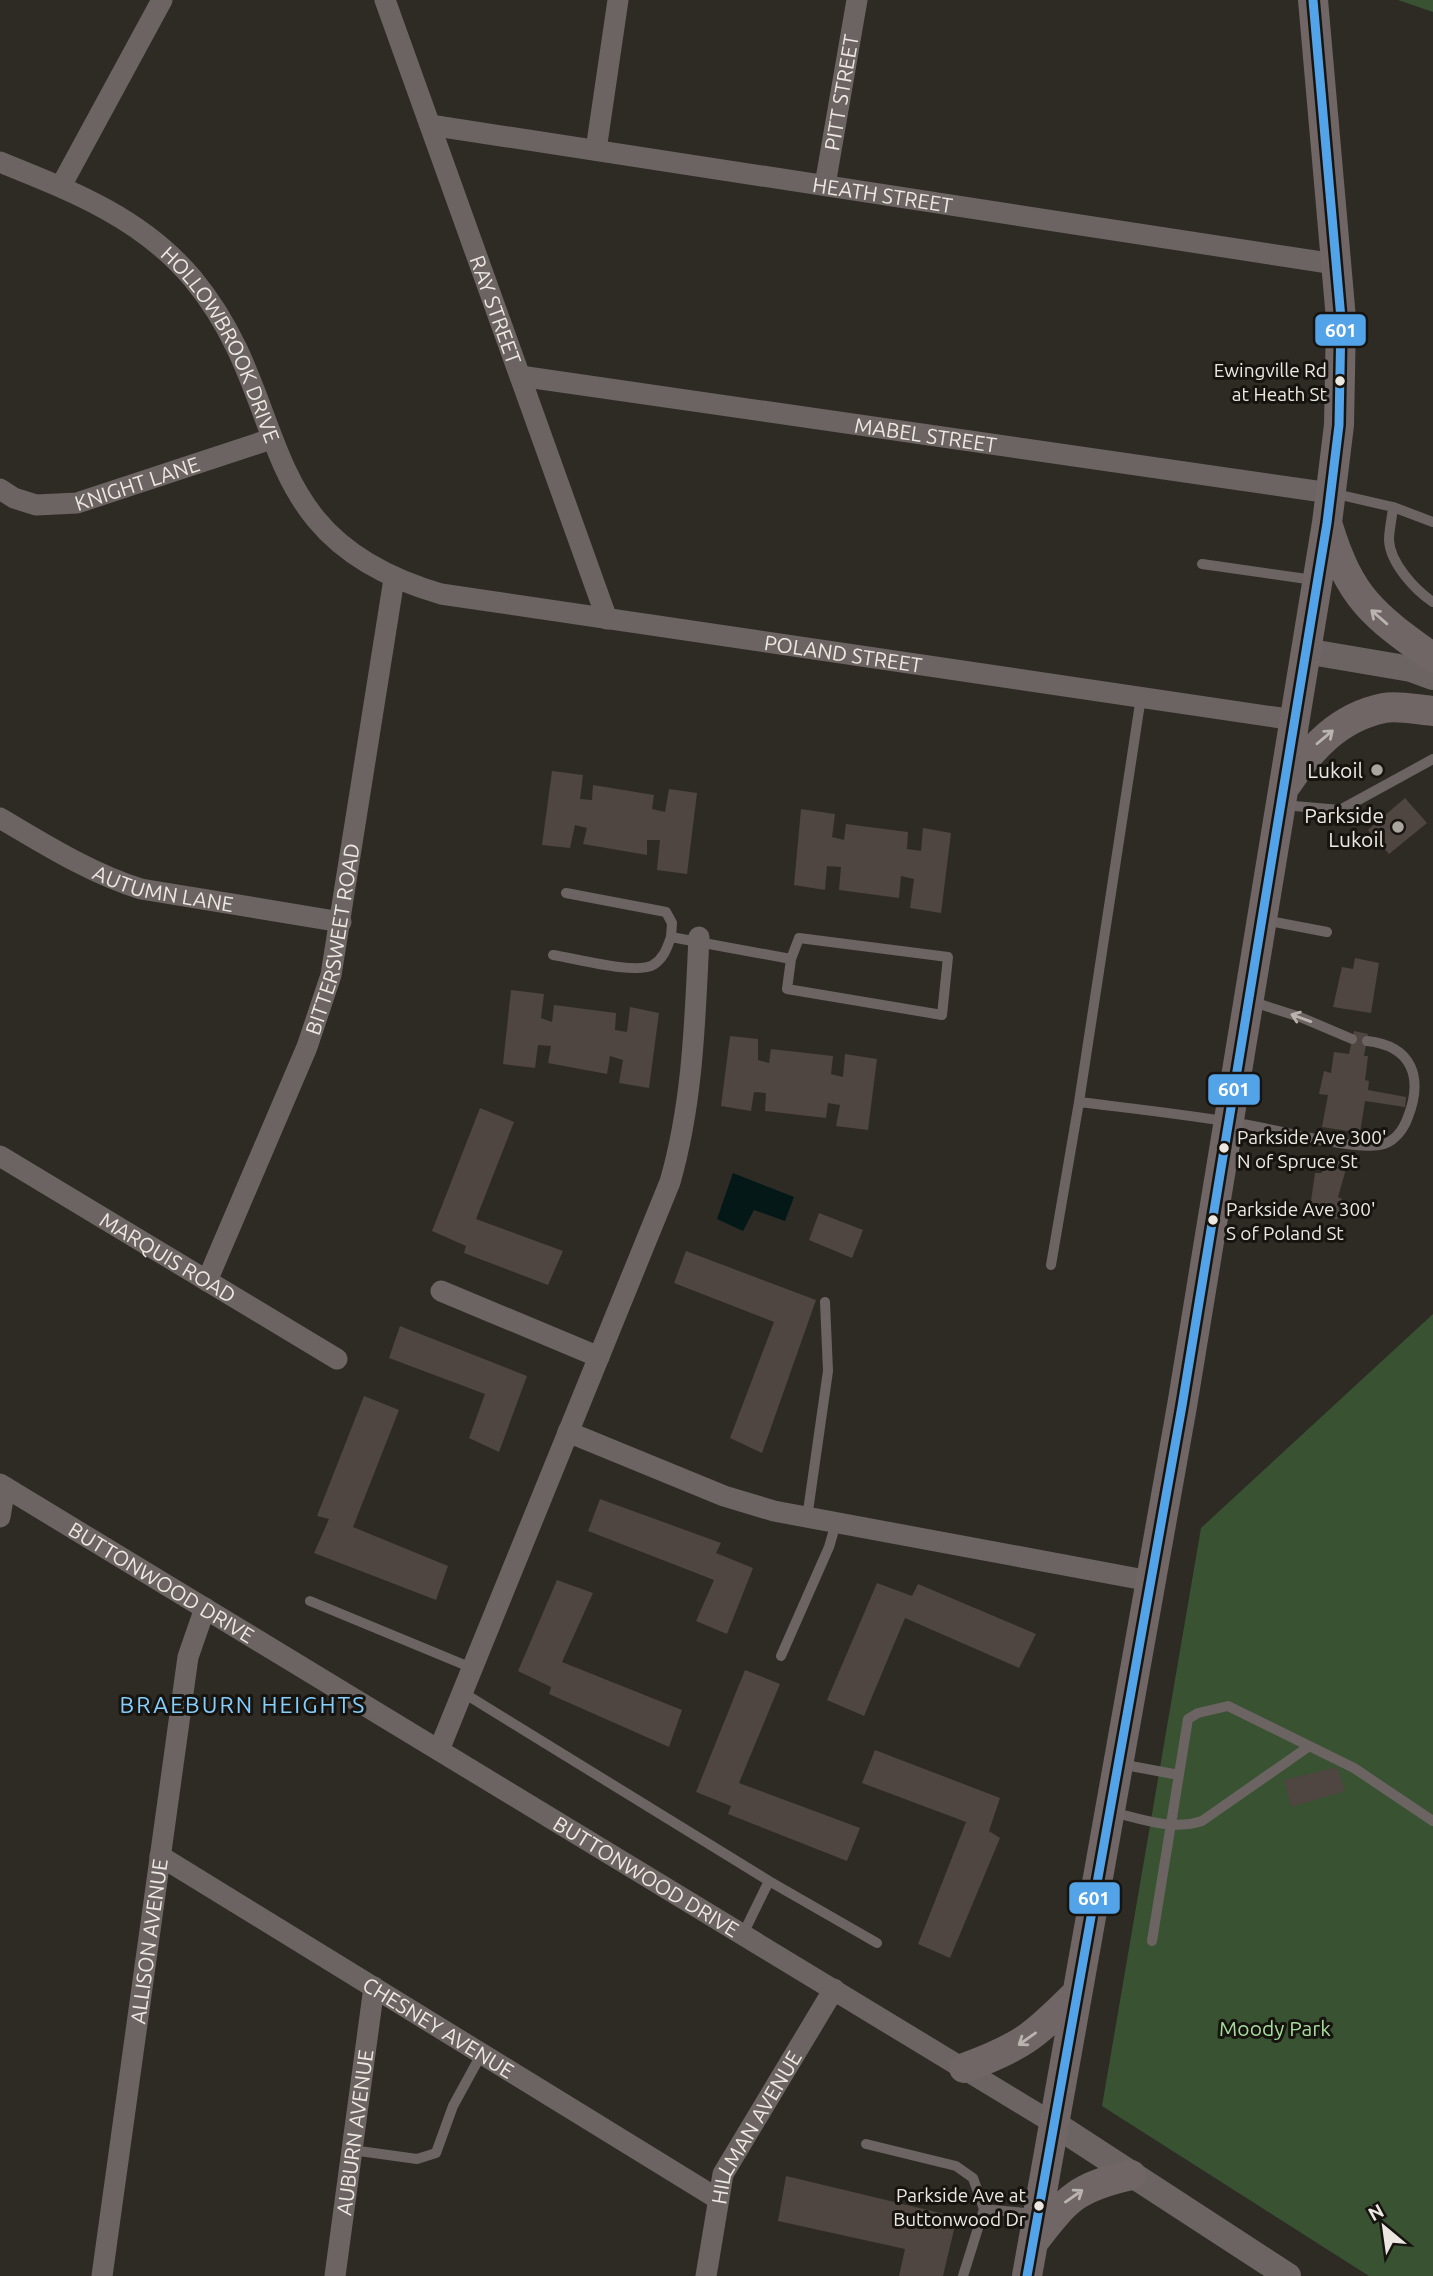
<svg xmlns="http://www.w3.org/2000/svg" width="1433" height="2276" font-family="Ubuntu,sans-serif">
<style>
.green{fill:#385232}
.water{fill:#041817}
.building{fill:#4f4541}
.lines{fill:none;stroke-linecap:round;stroke-linejoin:round}
.service{stroke:#6c6462;stroke-width:10}
.minor{stroke:#6c6462;stroke-width:21}
.tertiary{stroke:#6c6462;stroke-width:26}
.secondary{stroke:#6f6665;stroke-width:30}
.bus-1-casing{stroke:#171410;stroke-width:14}
.bus-1{stroke:#53a3e8;stroke-width:9}
.oneway{stroke:#bab4af}
.oneway2{stroke:#b9b3ae}
.bus-dot{fill:#ece8e1;stroke:#171410;stroke-width:2.5}
.poi-dot{fill:#aaa69f;stroke:#171410;stroke-width:2.5}
.labels{text-anchor:middle;dominant-baseline:central;stroke-width:6;stroke-linejoin:round;paint-order:stroke}
.bus-label{font-size:19px;fill:#ece8e1;stroke:#171410;text-anchor:end}
.street-label{font-size:21px;fill:#ece8e1;stroke:#171410}
.poi-label{font-size:21px;fill:#ece8e1;stroke:#171410;text-anchor:end}
.park-label{font-size:21px;fill:#a5dd9c;stroke:#171410}
.neighbourhood-label{font-size:23px;letter-spacing:2px;fill:#85cffe;stroke:#171410}
.line-badge{stroke:#171410;stroke-width:2.5}
.badge-label{font-size:19px;text-anchor:middle;font-weight:bold;fill:#fff}
</style>
<rect width="100%" height="100%" fill="#2e2b25"/>
<path class="green" d="M1398,0H1433V12Z
M1433,1314V2276H1369L1102,2106L1201,1528Z"/>
<path class="water" d="M733,1173L794,1197L785,1221L754,1210L743,1231L717,1219Z"/>
<path class="building" d="M552,771L583,775L580,799L592,800L593,785L654,795L652,809L665,812L669,789L697,793L687,874L657,870L660,840H647V855L583,844L587,828L575,825L570,848L542,845Z
M1405,798L1427,823L1389,854L1368,830Z
M801,809L835,814L832,837L844,840L846,824L908,832L907,849L921,851L923,828L951,833L941,913L910,908L914,879L901,876L899,898L839,890L841,867L827,866L825,890L794,885Z
M1355,958L1379,963L1371,1013L1333,1007L1342,967L1353,969Z
M511,990L544,994L541,1018L552,1022L554,1005L616,1013L615,1030L627,1032L630,1007L659,1013L649,1088L619,1083L623,1060L610,1056L607,1074L548,1063L551,1046L538,1045L535,1068L503,1064Z
M1354,1031L1368,1034L1364,1056H1368L1365,1080L1369,1081L1368,1090L1406,1097L1405,1107L1365,1101L1360,1133L1322,1127L1328,1095L1319,1094L1324,1071L1331,1073L1334,1052L1349,1054Z
M730,1036L758,1039V1060L769,1063L771,1049L833,1056L831,1074L843,1077L845,1054L877,1059L868,1130L836,1126L840,1105L828,1103L826,1118L765,1111L766,1093L754,1092L751,1111L721,1106Z
M480,1108L514,1122L476,1219L563,1251L548,1285L464,1253L466,1246L432,1231Z
M1323,1159L1348,1162L1338,1197L1342,1199L1338,1219L1309,1215L1315,1173H1322Z
M819,1213L863,1230L852,1258L809,1240Z
M686,1251L816,1300L762,1453L730,1438L774,1322L674,1283Z
M400,1326L527,1376L499,1452L469,1438L485,1394L389,1358Z
M364,1396L399,1410L353,1527L448,1566L436,1600L314,1553L329,1519L317,1516Z
M600,1499L721,1543L716,1553L753,1568L727,1634L696,1621L714,1580L588,1531Z
M557,1580L593,1593L562,1662L682,1710L669,1747L549,1694L551,1687L518,1671Z
M877,1583L912,1596L918,1584L1036,1634L1019,1668L905,1618L864,1716L827,1700Z
M745,1670L780,1684L739,1783L860,1828L847,1861L728,1814L731,1806L696,1792Z
M875,1750L1000,1798L989,1831L1000,1838L950,1958L918,1944L966,1822L862,1783Z
M1337,1767L1345,1791L1291,1807L1284,1780Z
M786,2176L957,2217L943,2276H899L905,2249L778,2221Z"/>
<g class="lines">
<path class="service" d="M1332,493L1393,507L1433,522
M1393,507C1392,518 1389,530 1389,540C1390,563 1415,590 1433,602
M1202,564L1314,580
M1141,697L1079,1102C1135,1109 1192,1115 1248,1125C1278,1130 1359,1152 1384,1144C1396,1140 1404,1128 1408,1117C1423,1078 1413,1046 1367,1041
M1283,805L1340,810L1433,759
M566,893L666,912L672,923L671,937L791,959L799,938L948,957L942,1015L787,989L791,959
M1264,920L1327,932
M553,955C574,958 636,975 653,965C664,958 667,948 671,937
M1250,1001L1300,1017L1352,1039
M1051,1265L1079,1102
M807,1518L828,1371L825,1302
M310,1601L472,1668
M781,1656L829,1547L836,1523
M462,1692L769,1881L743,1934
M1120,1764L1179,1775
M1112,1812C1142,1819 1172,1831 1202,1821L1308,1747
M769,1881L877,1943
M1152,1941L1188,1719L1198,1713L1228,1706L1354,1768L1433,1821
M866,2144L956,2166L973,2178L984,2209L1035,2214
M352,2150L417,2159L436,2153L453,2106L482,2053
M963,2276L984,2209"/>
<g class="minor">
<path id="s1" d="M385,0L607,619"/>
<path id="s2" d="M430,125L1335,264"/>
<path d="M596,150L618,0"/>
<path id="s3" d="M0,162C72,191 142,218 193,279C296,404 245,537 441,594L1294,720"/>
<path id="s4" d="M825,185L857,0"/>
<path d="M61,186L162,0"/>
<path id="s5" d="M520,376L1330,493"/>
<path id="s6" d="M0,489L14,498L36,505L77,503L271,439"/>
<path id="s7" d="M0,818C46,845 90,873 141,889L341,922"/>
<path id="s8" d="M0,1156L337,1359"/>
<path id="s9" d="M207,1281L307,1047L331,975L394,579"/>
<path d="M441,1291L599,1357"/>
<path d="M568,1432L724,1496L774,1511L1150,1581"/>
<path id="s10" d="M0,1484L1053,2123"/>
<path d="M0,1517L5,1487"/>
<path d="M439,1750L670,1182C693,1102 695,1020 699,937"/>
<path id="s11" d="M160,1856L718,2199"/>
<path id="s12" d="M102,2276L188,1657L205,1608"/>
<path id="s13" d="M335,2276L374,1987"/>
<path id="s14" d="M706,2276L723,2174L834,1989"/>
</g>
<path class="tertiary" d="M1305,651L1411,669L1433,677
M1053,2123L1288,2276"/>
<path class="secondary" d="M1328,526C1350,598 1373,615 1433,658
M1287,784C1311,748 1339,717 1384,708C1398,705 1418,710 1433,711
M964,2068C1022,2047 1034,2036 1077,1993
M1035,2240C1068,2197 1078,2187 1131,2175
M1027,2276L1182,1406L1327,523L1339,425L1341,319L1313,0"/>
<g class="bus-1-casing">
<path id="bus-1" d="M1027,2276L1182,1406L1327,523L1339,425L1341,319L1313,0"/>
</g>
<use href="#bus-1" class="bus-1"/>
</g>
<defs><path id="oneway-shaft" d="M-6 0H5M1.5-3L5.5 0L1.5 3" fill="none" stroke-width="1.6" stroke-linecap="round" stroke-linejoin="round" transform="scale(1.75)"/></defs>
<g class="oneway">
<use href="#oneway-shaft" transform="translate(1379 617) rotate(-139)"/>
<use href="#oneway-shaft" transform="translate(1325 737) rotate(-40)"/>
<use href="#oneway-shaft" transform="translate(1027 2039) rotate(145)"/>
<use href="#oneway-shaft" transform="translate(1074 2196) rotate(-35)"/>
</g>
<use class="oneway2" href="#oneway-shaft" transform="translate(1301 1018) rotate(-160)"/>
<g class="bus-dot">
<circle cx="1340" cy="381" r="6"/>
<circle cx="1224" cy="1148" r="6"/>
<circle cx="1213" cy="1220" r="6"/>
<circle cx="1039" cy="2206" r="6"/>
</g>
<g class="poi-dot">
<circle cx="1377" cy="770" r="7"/>
<circle cx="1398" cy="827" r="7"/>
</g>
<g class="labels">
<g class="bus-label">
<text x="1327" y="370">Ewingville Rd<tspan x="1327" dy="24">at Heath St</tspan></text>
<text x="1237" y="1137" text-anchor="start">Parkside Ave 300'<tspan x="1237" dy="24">N of Spruce St</tspan></text>
<text x="1226" y="1209" text-anchor="start">Parkside Ave 300'<tspan x="1226" dy="24">S of Poland St</tspan></text>
<text x="1026" y="2195">Parkside Ave at<tspan x="1026" dy="24">Buttonwood Dr</tspan></text>
</g>
<g class="street-label">
<text stroke="none"><textPath href="#s4" startOffset="94">PITT STREET</textPath></text>
<text stroke="none"><textPath href="#s2" startOffset="458">HEATH STREET</textPath></text>
<text stroke="none"><textPath href="#s1" startOffset="329">RAY STREET</textPath></text>
<text stroke="none"><textPath href="#s3" startOffset="299">HOLLOWBROOK DRIVE</textPath></text>
<text stroke="none"><textPath href="#s5" startOffset="410">MABEL STREET</textPath></text>
<text stroke="none"><textPath href="#s6" startOffset="144">KNIGHT LANE</textPath></text>
<text stroke="none"><textPath href="#s3" startOffset="1054">POLAND STREET</textPath></text>
<text stroke="none"><textPath href="#s7" startOffset="180">AUTUMN LANE</textPath></text>
<text stroke="none"><textPath href="#s9" startOffset="366">BITTERSWEET ROAD</textPath></text>
<text stroke="none"><textPath href="#s8" startOffset="196">MARQUIS ROAD</textPath></text>
<text stroke="none"><textPath href="#s10" startOffset="189">BUTTONWOOD DRIVE</textPath></text>
<text stroke="none"><textPath href="#s10" startOffset="756">BUTTONWOOD DRIVE</textPath></text>
<text stroke="none"><textPath href="#s12" startOffset="338">ALLISON AVENUE</textPath></text>
<text stroke="none"><textPath href="#s11" startOffset="327">CHESNEY AVENUE</textPath></text>
<text stroke="none"><textPath href="#s14" startOffset="159">HILLMAN AVENUE</textPath></text>
<text stroke="none"><textPath href="#s13" startOffset="145">AUBURN AVENUE</textPath></text>
</g>
<g class="poi-label">
<text x="1363" y="770">Lukoil</text>
<text x="1384" y="815">Parkside<tspan x="1384" dy="24">Lukoil</tspan></text>
</g>
<g class="park-label">
<text x="1275" y="2028">Moody Park</text>
</g>
<g class="neighbourhood-label">
<text x="243" y="1704">BRAEBURN HEIGHTS</text>
</g>
</g>
<g class="line-badge">
<rect x="1314" y="313" width="53" height="34" rx="7" fill="#53a3e8"/>
<rect x="1207" y="1073" width="54" height="33" rx="7" fill="#53a3e8"/>
<rect x="1068" y="1881" width="53" height="34" rx="7" fill="#53a3e8"/>
</g>
<g class="badge-label">
<text x="1341" y="337">601</text>
<text x="1234" y="1096">601</text>
<text x="1094" y="1905">601</text>
</g>
<g transform="translate(1384 2227) rotate(331)" stroke="#171410" stroke-width="5" paint-order="stroke">
<path d="M0-5L12 26L0 18L-12 26Z" fill="#ece8e1"/>
<text y="-10" font-size="19" font-weight="bold" text-anchor="middle" fill="#ece8e1">N</text>
</g>
</svg>
